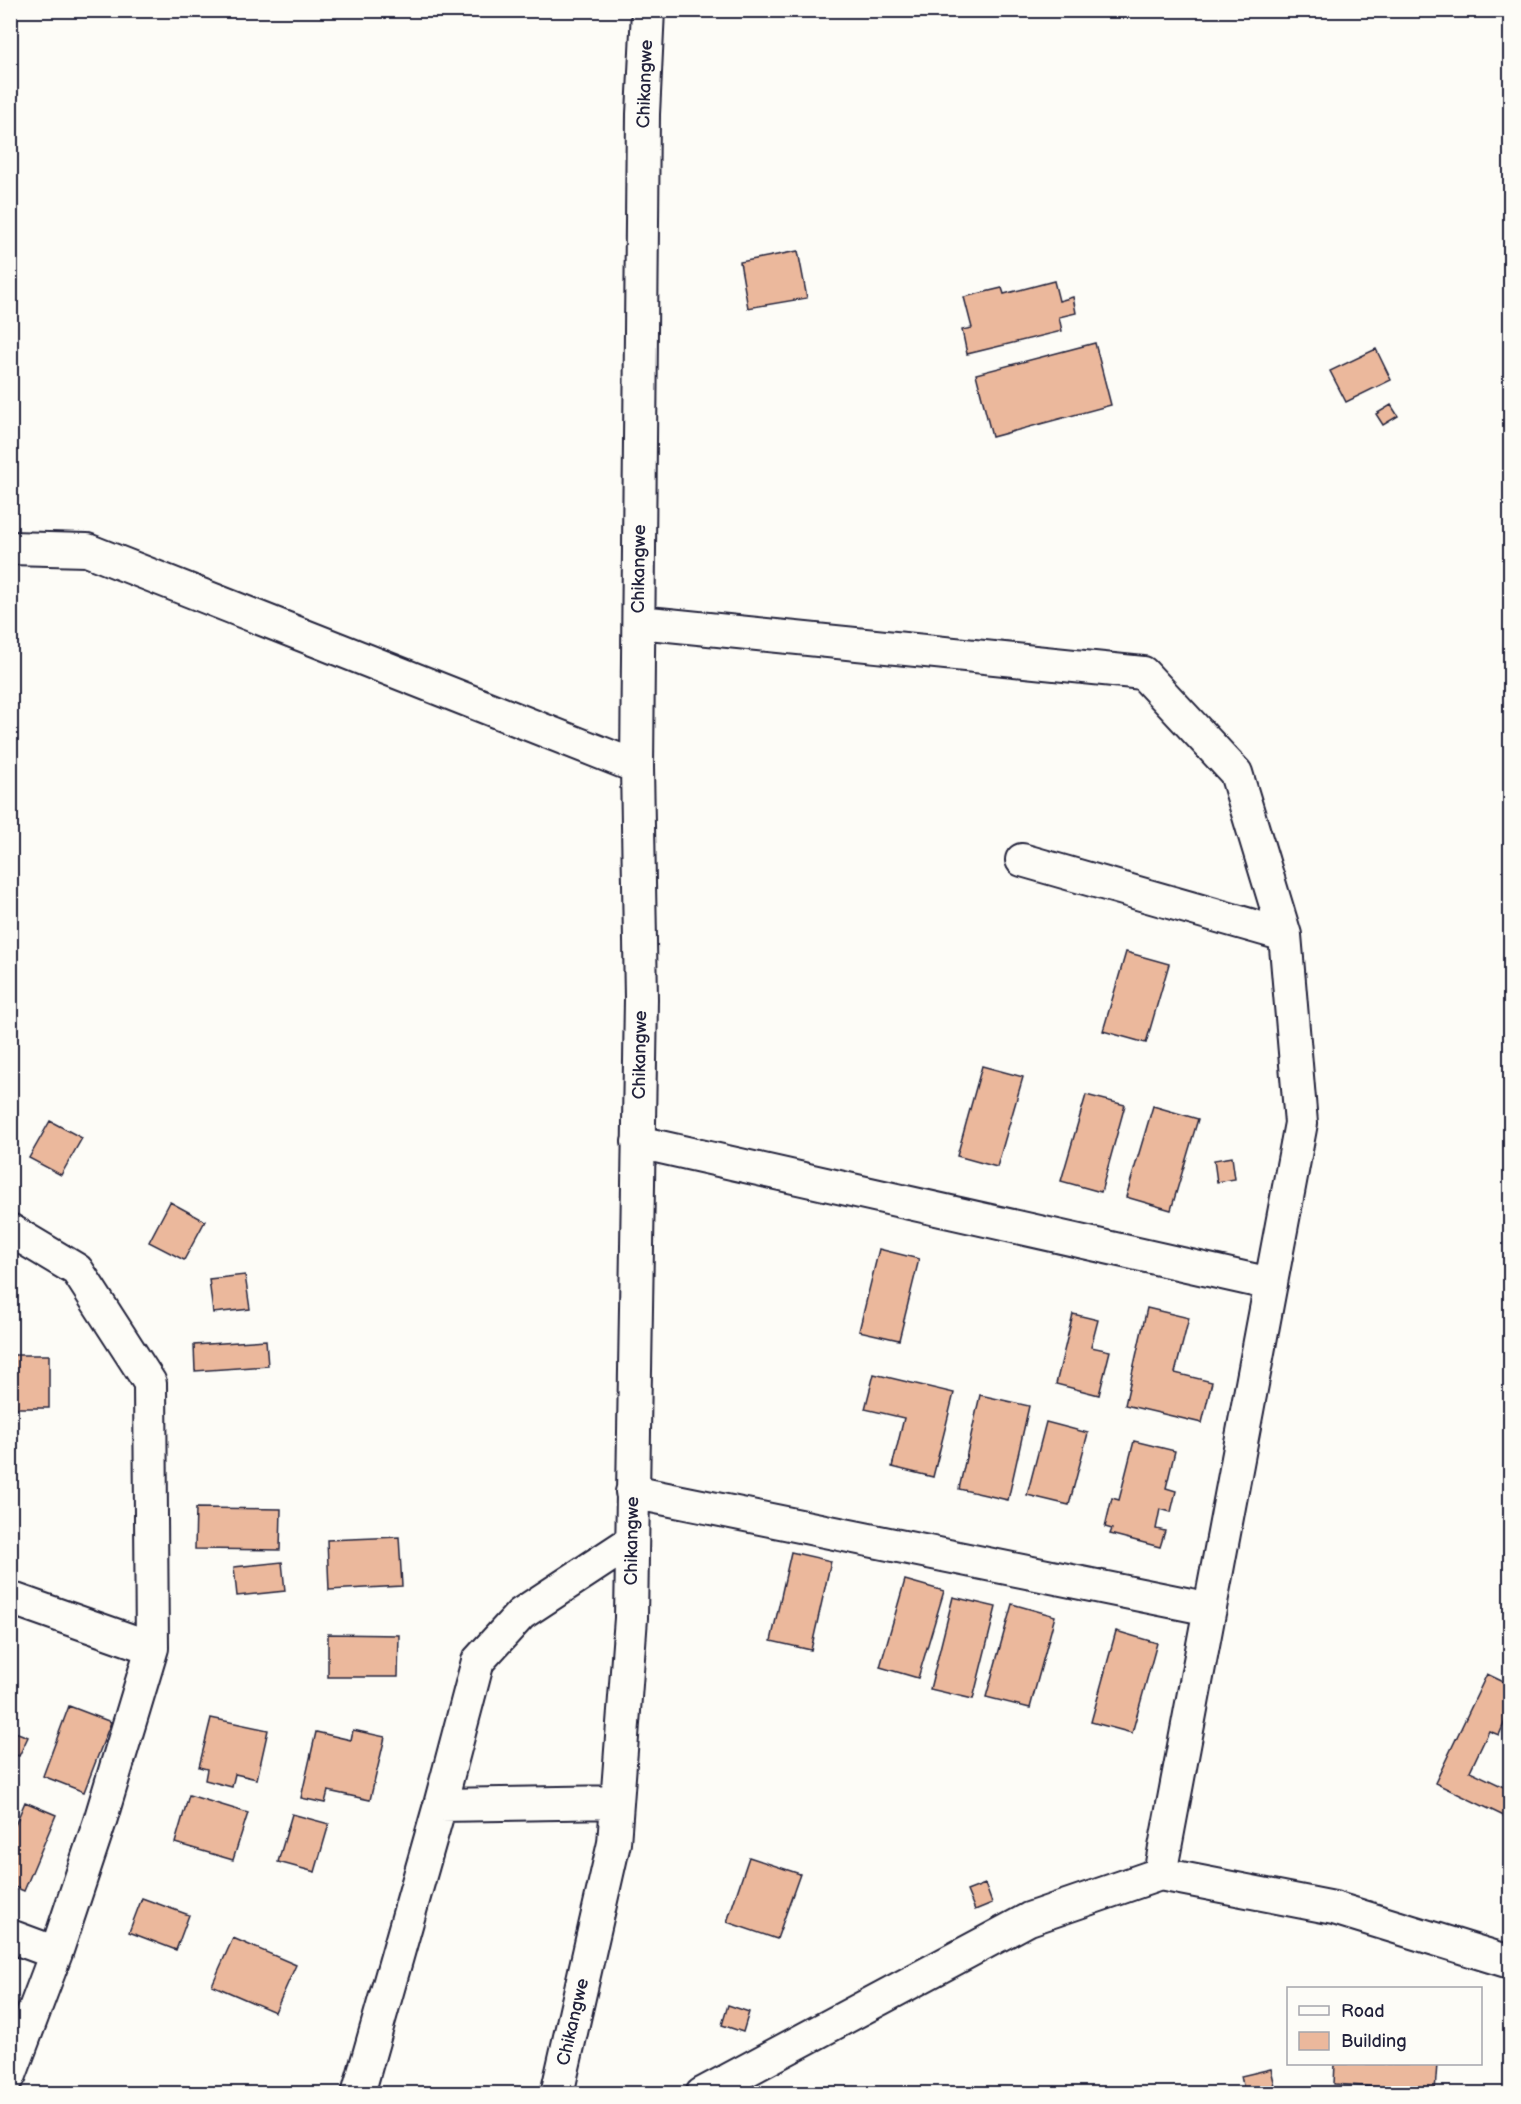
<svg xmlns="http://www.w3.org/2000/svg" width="1521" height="2104" font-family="'Balsamiq Sans',sans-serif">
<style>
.building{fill:#ebb89c;stroke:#22223b;stroke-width:1.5}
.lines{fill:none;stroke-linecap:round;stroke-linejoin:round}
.street-casing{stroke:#22223b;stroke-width:36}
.street{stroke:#fdfcf7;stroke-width:32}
.labels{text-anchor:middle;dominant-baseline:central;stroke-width:4.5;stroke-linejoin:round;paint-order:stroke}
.street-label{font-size:18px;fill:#22223b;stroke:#fdfcf7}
</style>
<rect width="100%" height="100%" fill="#fdfcf7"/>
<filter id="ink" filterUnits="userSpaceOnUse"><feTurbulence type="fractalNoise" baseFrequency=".0167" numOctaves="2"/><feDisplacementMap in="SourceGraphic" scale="12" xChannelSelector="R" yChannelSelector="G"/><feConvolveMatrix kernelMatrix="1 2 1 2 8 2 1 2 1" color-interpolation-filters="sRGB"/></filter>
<g filter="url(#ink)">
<path class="building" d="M798,251L807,298L748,308L740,262Z
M1054,281L1059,301L1073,297L1076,313L1059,317L1062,331L967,354L962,330L972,328L964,297L1002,288L1004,294Z
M1095,343L1111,405L992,437L976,374Z
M1376,349L1391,380L1346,402L1330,371Z
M1391,405L1398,416L1383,425L1376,414Z
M1126,952L1169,964L1146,1043L1103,1031Z
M982,1066L1023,1077L997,1167L957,1156Z
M1086,1095L1125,1105L1101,1192L1061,1181Z
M1153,1106L1198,1119L1171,1210L1126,1197Z
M50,1121L82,1138L61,1175L29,1158Z
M1232,1157L1235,1179L1217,1182L1214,1160Z
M170,1202L205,1221L184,1260L149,1242Z
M879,1249L919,1259L899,1340L859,1331Z
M245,1275L250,1309L213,1313L209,1279Z
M1147,1308L1189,1318L1175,1373L1212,1382L1202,1423L1125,1405Z
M1073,1314L1098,1320L1091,1347L1110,1351L1099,1395L1056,1384Z
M266,1340L268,1366L195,1371L194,1345Z
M10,1355H49V1408H10Z
M874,1374L954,1393L933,1477L892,1467L904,1418L865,1409Z
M980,1395L1029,1406L1008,1500L959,1489Z
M1046,1422L1088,1433L1069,1505L1027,1495Z
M1134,1441L1175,1451L1166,1488L1176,1491L1171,1512L1160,1509L1156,1529L1165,1531L1160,1547L1110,1534L1112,1529L1105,1527L1112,1498L1119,1500Z
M196,1508L281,1509L280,1550L195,1549Z
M399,1537L402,1586L329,1590L327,1540Z
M791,1552L831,1561L811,1650L771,1641Z
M282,1562L285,1591L237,1596L234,1567Z
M905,1580L944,1591L918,1678L880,1667Z
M953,1597L996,1607L973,1699L930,1689Z
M1012,1604L1055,1616L1030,1708L986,1697Z
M1116,1631L1157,1643L1132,1733L1091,1722Z
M328,1634L399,1635L398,1677H328Z
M1487,1674L1510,1685V1710L1499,1735L1489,1731L1470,1771L1510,1790V1819L1435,1783Z
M69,1706L111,1722L84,1792L43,1776Z
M211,1718L268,1730L257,1779L235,1774L232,1787L205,1780L207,1769L199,1767Z
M10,1730L28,1737L19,1756L10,1753Z
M353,1730L385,1737L370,1800L328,1791L325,1803L301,1798L316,1732L351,1740Z
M189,1795L248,1813L233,1860L175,1843Z
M25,1802L56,1815L24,1891L10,1885V1837Z
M292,1814L329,1824L315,1872L278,1862Z
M749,1857L800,1874L777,1939L727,1922Z
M985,1884L992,1903L975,1910L967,1891Z
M142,1898L189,1915L176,1950L129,1932Z
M233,1938L296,1965L275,2012L212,1985Z
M728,2005L749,2012L743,2032L722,2025Z
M1335,2064H1437L1435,2091L1334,2084Z
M1271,2069L1277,2094H1229L1244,2090L1241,2076Z"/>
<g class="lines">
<g class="street-casing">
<path id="street" d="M10,548L87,550L637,767
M639,622L1143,673L1236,773L1285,935L1301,1123L1160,1874
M1022,860L1285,935
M638,1142L1271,1284
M10,1230L77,1270L150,1383L152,1648L100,1821L56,1953L10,2075
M632,1492L1210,1609
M10,1598L152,1648
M440,1805L617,1802
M10,1936L56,1953
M358,2094L440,1805L478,1661L521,1614L632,1541
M557,2094L614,1843L631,1618L641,999L637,767L643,114L648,10
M702,2094L1029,1919L1160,1874L1334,1908L1510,1962"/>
</g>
<use href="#street" class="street"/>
</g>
</g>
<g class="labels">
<g class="street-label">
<text transform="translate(645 84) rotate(-88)">Chikangwe</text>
<text transform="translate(639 569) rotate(-89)">Chikangwe</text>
<text transform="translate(640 1055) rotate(-89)">Chikangwe</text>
<text transform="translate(632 1541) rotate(-89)">Chikangwe</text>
<text transform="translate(573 2022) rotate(-77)">Chikangwe</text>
</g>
</g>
<rect width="1521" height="2104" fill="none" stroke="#fdfcf7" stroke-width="36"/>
<rect x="18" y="18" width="1485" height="2068" fill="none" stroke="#22223b" stroke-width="2" filter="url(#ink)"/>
<rect x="1287" y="1987" width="195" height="78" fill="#fdfcf7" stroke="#a5a5ac" stroke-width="1.5"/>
<rect x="1299" y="2006" width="30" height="9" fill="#fdfcf7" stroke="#a5a5ac" stroke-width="1.5"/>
<text x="1341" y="2017" font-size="18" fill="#22223b">Road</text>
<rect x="1299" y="2032" width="30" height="18" fill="#ebb89c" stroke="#a5a5ac" stroke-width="1.5"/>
<text x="1341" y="2047" font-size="18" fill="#22223b">Building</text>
</svg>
